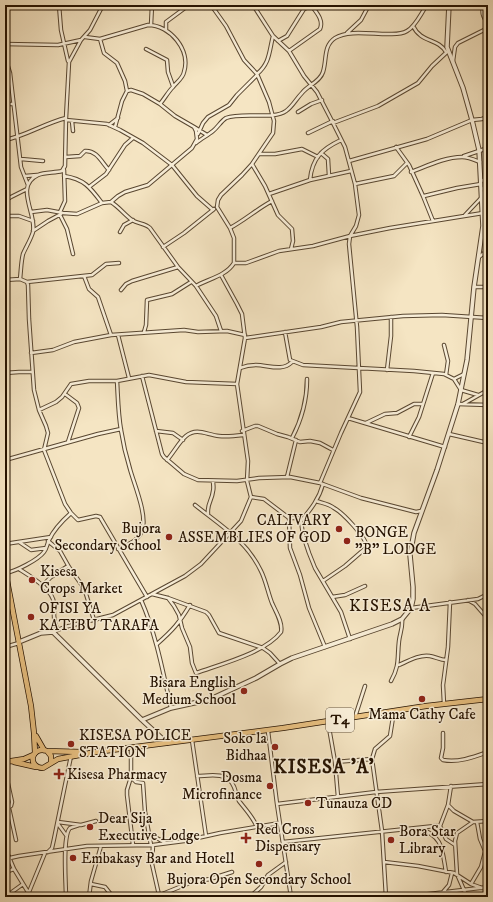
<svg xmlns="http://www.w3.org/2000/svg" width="493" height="902" font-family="'IM FELL DW Pica',serif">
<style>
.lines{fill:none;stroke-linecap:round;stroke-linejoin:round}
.minor-casing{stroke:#594731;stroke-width:4.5}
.tertiary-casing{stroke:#594731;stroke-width:5.5}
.primary-casing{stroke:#251200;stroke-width:6}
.trunk-casing{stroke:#251200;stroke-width:6}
.minor{stroke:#f8eed8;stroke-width:2.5}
.tertiary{stroke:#f8eed8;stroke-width:3.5}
.primary{stroke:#eac282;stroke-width:4.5}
.trunk{stroke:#eac282;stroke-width:4.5}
.poi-dot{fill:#8f2418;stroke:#f8eed8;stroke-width:1.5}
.labels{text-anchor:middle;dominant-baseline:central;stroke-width:3;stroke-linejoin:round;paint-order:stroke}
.shield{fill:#f8eed8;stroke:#645441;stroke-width:1}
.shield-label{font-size:14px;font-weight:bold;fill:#251200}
.poi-label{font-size:15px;fill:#251200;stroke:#f8eed8;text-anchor:start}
.quarter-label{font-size:17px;letter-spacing:1px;fill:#251200;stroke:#f8eed8}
.district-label{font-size:19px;font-weight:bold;letter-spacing:1px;fill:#251200;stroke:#f8eed8}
</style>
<rect width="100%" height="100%" fill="#f5e5c3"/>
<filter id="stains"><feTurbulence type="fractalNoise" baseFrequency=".005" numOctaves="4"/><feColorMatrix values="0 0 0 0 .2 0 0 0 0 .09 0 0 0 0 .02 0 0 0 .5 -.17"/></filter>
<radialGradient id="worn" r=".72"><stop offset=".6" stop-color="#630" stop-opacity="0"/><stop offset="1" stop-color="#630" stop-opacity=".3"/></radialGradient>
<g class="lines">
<g class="minor-casing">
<path id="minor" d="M59,5L61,30L68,61
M253,5L273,36L289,51L304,76L317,92L333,123L345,147L355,184L359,215L356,226L350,236L349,244L357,327L360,392L341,433L320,483
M483,5C482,12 482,17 488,23
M151,25L152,5
M413,26C421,43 438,38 446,52
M166,30V22L189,5
M347,33L361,20L369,5
M85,37L100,39L148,25C170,25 191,50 184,72C183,78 177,82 173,87C168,92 165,98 160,104
M100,39L104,53L117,63L125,81L127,91
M278,41L287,36L304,9L312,6
M5,44L58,45L81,40
M146,49L167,60L168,72L173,86
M289,51L320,29C324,20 316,12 311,5
M5,57L10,73L21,167L28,185
M453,61L455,47L458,43L488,28
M257,74C270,63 269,52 273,36
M5,104H13
M298,112L311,104L322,100
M66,120L107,124L120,130L143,143L172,165L197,196L213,210
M72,121L73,131
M333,123L378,106L418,83L432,66L448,51
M109,125L118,118
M194,127L207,135
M308,133L333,121
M198,134L203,123L208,117L229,105L237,95L257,75
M5,140C26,136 45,123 66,118
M196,143C201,139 208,135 213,131C218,127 221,121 226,118C242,112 274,120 286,111C293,106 296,99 302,93C308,85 320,82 323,72C327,60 323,46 335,38C349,29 375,35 392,34C397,34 402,34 407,31C416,26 421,13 427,5
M396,147L409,165L423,196L433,221
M321,153L328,159L329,176
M259,154H275L302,149L318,157
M464,156L488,148
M66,157L80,156L85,151C97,150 102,163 109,170
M21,159L43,161
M349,161L427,139L472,120L482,119L488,116
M252,164L265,186L278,215L292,229L293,241L291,249
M411,172C427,166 445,157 462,157C468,157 475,160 480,162
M25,176L37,175
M64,176C84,179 90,187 102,203
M310,180C312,158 322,149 341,140
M482,180L488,184
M355,184L394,176L407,163
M89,187L106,174L125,145L133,138
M482,189L488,185
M269,194L310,180L351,171
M424,196L457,188L481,184
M5,201L11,197L27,189
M111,202L118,196L125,192L148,185L192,148L197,139L196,131L194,127L175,116L160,104L143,94L131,90L127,91L122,101L115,127
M31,212L47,210L63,213L77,214L102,203L111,202C119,207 125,215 132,220C138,224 145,223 150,228L178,267L196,286L216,316L221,331
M60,212L65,201L64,170
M60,215L67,229L73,254
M465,215L482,197
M5,216H19L33,221
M230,228C245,220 257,209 272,201
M33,231L48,221L61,214
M120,232L124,225L133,220
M163,247L184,233L214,209
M479,257L488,250
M234,263H246L279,251L313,246L350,236L390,228L483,213
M84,276L89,289L98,297L111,335
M20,279C21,271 21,262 23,254C26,247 31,239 33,232C37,214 14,186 38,175C45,172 55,173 62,171L65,166L66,118L69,62L81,40L90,30L103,5
M5,280L20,279L27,282L28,285L29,319L34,390L39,410L46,426L48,433L44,450L65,504L71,513L78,520L96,516L100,517L147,597
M27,282L92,275L106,264L119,263
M196,286C208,279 226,276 234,263V238L230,228L217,207L218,200L221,195L242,175L252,164L273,133L274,121L269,102L257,74L244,60L226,26L211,5
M474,287H488
M121,290L126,284L132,281L178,267
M144,332L146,325L147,300L172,294L191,282
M285,332L290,360L303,365L414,371L444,374L454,379L461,390L478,395
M118,335L129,378
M245,338L321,327L341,322L403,316L442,315L488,318
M444,345L448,361L446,375
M31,353L53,350L74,342L111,335L184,330L198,332L227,331L245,335
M240,368C245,366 250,365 256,365C268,365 282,372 292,362
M387,370L391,336V317
M5,373L19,372H32
M142,376L162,454L164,457L184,474L198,480L237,481L259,478L290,477L320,483L361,498L416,512L421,511
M454,379L464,374
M117,381C118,397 118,413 121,430C123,443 126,456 130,469C134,484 148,516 142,531C138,541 127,545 118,549
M65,394L77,403L79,408L68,442
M458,404L488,405
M463,404L488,390
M39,410L56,402L62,397L71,384L89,381H117L149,375L186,382L237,384
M348,418L445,447
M366,423L385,414L397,413L414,404H423
M156,431L173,433L183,440
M242,431L255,426H258L277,434L288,437L300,442L310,441L320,443L333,450
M449,434L488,443
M409,437L419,417L433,373
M292,438C302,419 307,401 307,379
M5,460L98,434L121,429
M167,460C174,452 179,442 186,436C197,427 207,435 219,436C227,437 235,436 243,435
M287,477L296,440
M251,497L264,499L289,518L290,548L300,575L309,608L325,647
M316,501C322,503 329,504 334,508C343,513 366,537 367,547L345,566L323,581
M208,514C207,503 212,501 213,491C214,488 213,484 213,481
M289,518H298L301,521L303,535L309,553L315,568L341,612L350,639
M301,521C311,509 319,499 323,484
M48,541L60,551L69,567L81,584L86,594L94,620
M19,542L31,550L46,548
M5,544L51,537
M19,569C30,576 54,590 54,604C54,614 53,620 57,629
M6,573C16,571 38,560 44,552C47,548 47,544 49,540C54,529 62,521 71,513
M42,586L51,577L68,566
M152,594L168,598L206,612L209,615L219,633L263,648L270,653L280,664
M332,597L345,595L365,586
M168,598L174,606L179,615L182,628L190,647L192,663L196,673C221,664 265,653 281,632C283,623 276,612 272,603C268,593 266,581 261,571C247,541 220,525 195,505
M141,600C156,634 163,672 171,708
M468,600L475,604L488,619
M5,608L12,607
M411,608L478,599L488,594
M53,632L65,627L113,615L185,576L201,564L241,521L251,497L247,481L248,461L237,384L245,338L242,314L237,304L221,275
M157,644C173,630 179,623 190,605
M5,647L19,643
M399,665C408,661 420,654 430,656C436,657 440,660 446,660
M391,681C400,665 397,658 399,641C400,633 403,627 402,619
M444,704L443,685L448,647L450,602
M355,717L365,686
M328,722L335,762L338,797
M268,731L277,804L291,897
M443,733V748L441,758L443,760C458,763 474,757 488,752
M192,740L206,836
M131,748V777L136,782L143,783L145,812L151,845
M335,762L372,759
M5,770L12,802L11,806L5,810
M197,776C208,776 225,772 232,783C236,789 236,795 239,801C246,810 253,817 257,827
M131,777L127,790V795L133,845
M277,804L376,792L488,784
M448,805L454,811L473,822L488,821
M9,808L16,840
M58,822L81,825L96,821
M477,822L480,839L488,858
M58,824L66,835
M440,826L448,805L451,786
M418,828C443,836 442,848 446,872
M149,834L166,843
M283,842L435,826H440L446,839L455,845
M153,845L152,864L159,895
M5,848L14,869L31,897
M48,852L52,848L54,839L71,756
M10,858L19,856L87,846L153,845L184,841L220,833L280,823
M384,862L418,866L454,873L471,884L482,888
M5,872L14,869
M91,884L105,887L113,897
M471,884L481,867L485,852
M29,892L45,853
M443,892L449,885L452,873
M5,897L23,884
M66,897C66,884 62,836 70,828L79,825
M89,897L91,881L101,846
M155,897L192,882L210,879L232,872
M250,897L261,887L268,875L286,862
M386,897L382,831L372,759L375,749L390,736L394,711
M404,897L488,887
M467,897L457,874L455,841L457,833L473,822"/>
</g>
<g class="tertiary-casing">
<path id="tertiary" d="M19,642L41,633L53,632L142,720L167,743
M142,720L171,708L203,701L215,697L256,678L280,664L292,658L392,624L402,619L411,608L413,599V587L410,555L414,533L437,470L458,404L467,360L474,287L483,226L479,150L472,120L463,88L447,47L449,5"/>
</g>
<g class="primary-casing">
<path id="primary" d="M5,570L31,706L34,733L35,753
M36,736L44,750"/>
</g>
<g class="trunk-casing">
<path id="trunk" d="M47,751L82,752
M5,762L24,759L33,755
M14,762L36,767
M51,763V756L47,751C32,745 26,767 43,768L58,759L96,752L283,728L426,706L488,699"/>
</g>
<use href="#minor" class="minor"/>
<use href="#tertiary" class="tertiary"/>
<use href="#primary" class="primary"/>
<use href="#trunk" class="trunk"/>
</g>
<g class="poi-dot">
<circle cx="339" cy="529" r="4"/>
<circle cx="169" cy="537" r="4"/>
<circle cx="347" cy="541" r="4"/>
<circle cx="32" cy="580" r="4"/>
<circle cx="31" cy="617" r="4"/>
<circle cx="244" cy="691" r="4"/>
<circle cx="422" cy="699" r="4"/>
<circle cx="71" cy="744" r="4"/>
<circle cx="275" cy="747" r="4"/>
<path d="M57 768h4v4h4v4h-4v4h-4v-4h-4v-4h4z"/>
<circle cx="270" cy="786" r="4"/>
<circle cx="308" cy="803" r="4"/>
<circle cx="90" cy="827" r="4"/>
<path d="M244 832h4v4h4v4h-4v4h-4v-4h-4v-4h4z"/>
<circle cx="391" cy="840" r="4"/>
<circle cx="73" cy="858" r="4"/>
<circle cx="259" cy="864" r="4"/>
</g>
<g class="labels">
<rect class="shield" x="326" y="708" width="28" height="24" rx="3"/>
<g class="shield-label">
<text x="340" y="720">T4</text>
</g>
<g class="poi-label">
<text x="331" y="520" text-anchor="end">CALIVARY<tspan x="331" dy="17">ASSEMBLIES OF GOD</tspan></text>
<text x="161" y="528" text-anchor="end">Bujora<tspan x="161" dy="17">Secondary School</tspan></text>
<text x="355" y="532">BONGE<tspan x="355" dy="17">"B" LODGE</tspan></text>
<text x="40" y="571">Kisesa<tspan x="40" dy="17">Crops Market</tspan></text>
<text x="39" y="608">OFISI YA<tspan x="39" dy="17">KATIBU TARAFA</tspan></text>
<text x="236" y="682" text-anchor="end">Bisara English<tspan x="236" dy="17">Medium School</tspan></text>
<text x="422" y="714" text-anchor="middle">Mama Cathy Cafe</text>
<text x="79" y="735">KISESA POLICE<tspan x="79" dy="17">STATION</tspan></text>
<text x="267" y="738" text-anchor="end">Soko la<tspan x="267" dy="17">Bidhaa</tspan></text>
<text x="67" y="774">Kisesa Pharmacy</text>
<text x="262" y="777" text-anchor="end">Dosma<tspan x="262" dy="17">Microfinance</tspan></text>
<text x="316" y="803">Tunauza CD</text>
<text x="98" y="818">Dear Sija<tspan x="98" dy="17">Executive Lodge</tspan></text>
<text x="255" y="829">Red Cross<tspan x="255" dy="17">Dispensary</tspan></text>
<text x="399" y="831">Bora Star<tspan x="399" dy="17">Library</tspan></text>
<text x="81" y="858">Embakasy Bar and Hotell</text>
<text x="259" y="879" text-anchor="middle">Bujora Open Secondary School</text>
</g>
<g class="quarter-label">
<text x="390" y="606">KISESA A</text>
</g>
<g class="district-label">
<text x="324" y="767">KISESA 'A'</text>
</g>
</g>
<rect width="493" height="902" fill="none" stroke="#f5e5c3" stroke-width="20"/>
<rect x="6" y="6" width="481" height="890" fill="none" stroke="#251200" stroke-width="2"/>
<rect x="10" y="10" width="473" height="882" fill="none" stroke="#251200"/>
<rect width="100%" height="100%" filter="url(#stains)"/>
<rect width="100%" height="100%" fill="url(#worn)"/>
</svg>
